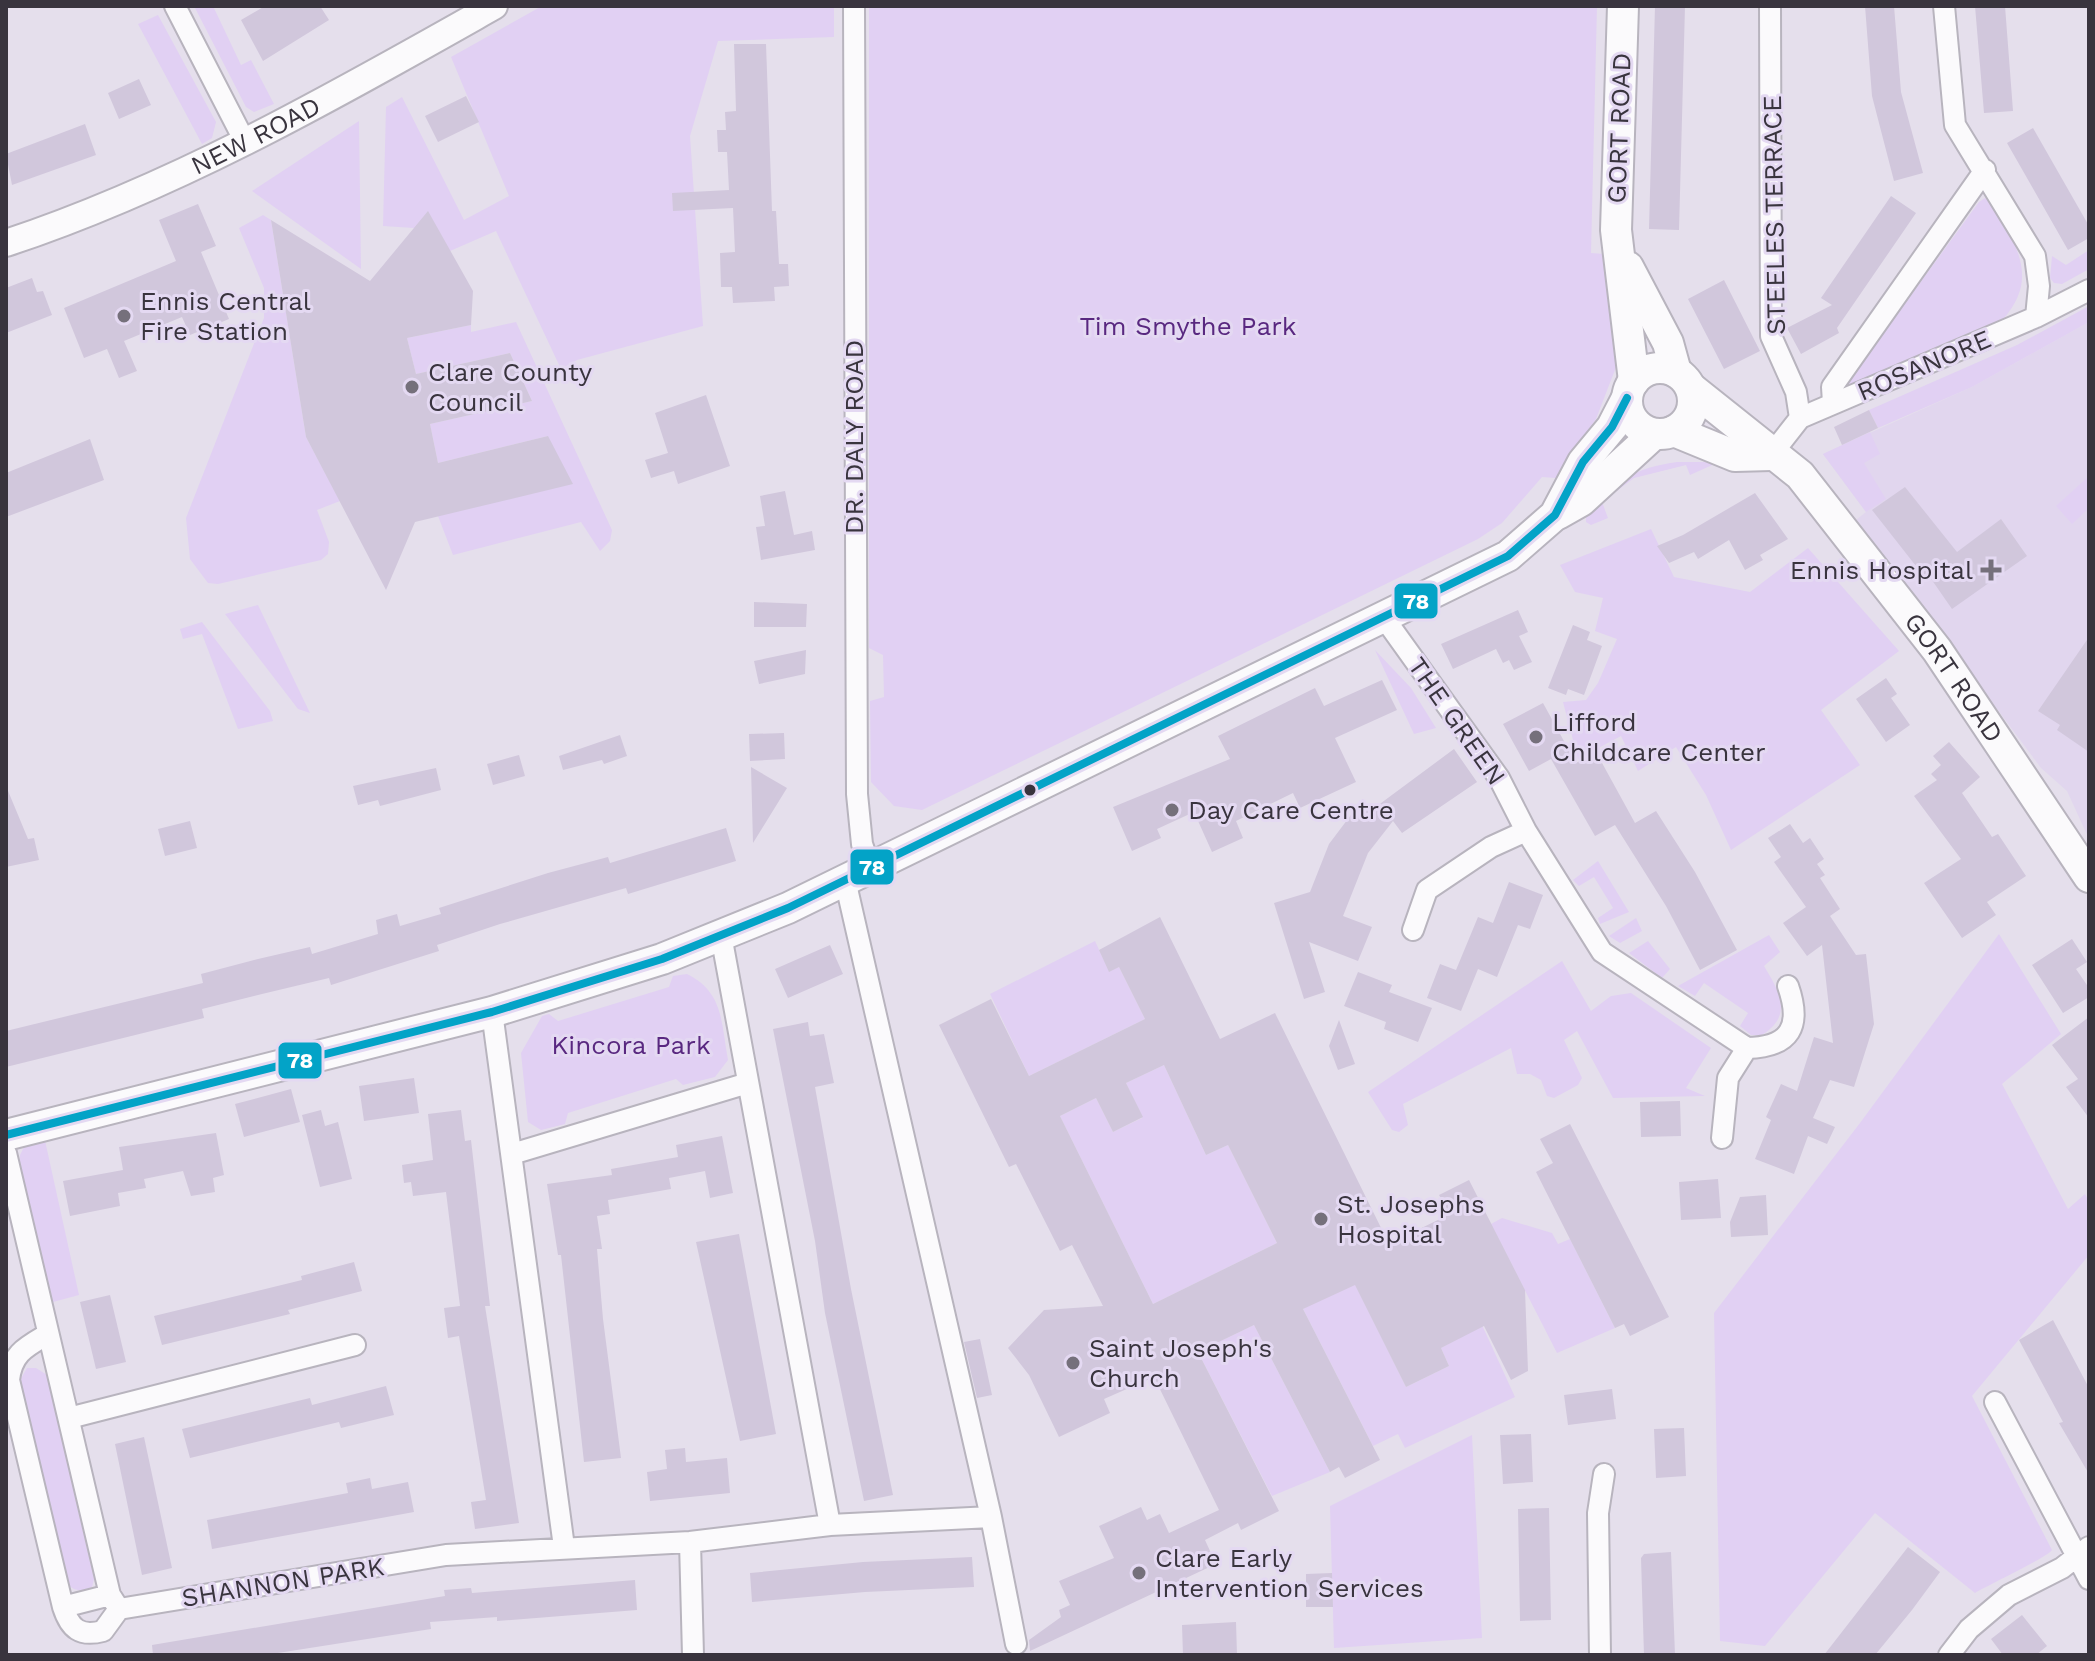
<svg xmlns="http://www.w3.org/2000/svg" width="2095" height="1661" font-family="'Work Sans',sans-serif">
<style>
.built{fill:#e1d6ee}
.green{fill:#e1d0f3}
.building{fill:#d1c7dc;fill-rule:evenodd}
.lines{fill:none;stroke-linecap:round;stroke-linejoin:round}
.minor-casing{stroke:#b8b4be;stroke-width:24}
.tertiary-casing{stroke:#b8b4be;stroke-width:30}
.secondary-casing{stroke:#b8b4be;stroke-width:34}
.minor{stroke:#fbfafc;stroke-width:20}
.tertiary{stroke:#fbfafc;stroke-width:26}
.secondary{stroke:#fbfafc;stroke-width:30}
.bus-1-casing{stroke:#e4d9f2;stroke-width:14}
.bus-1{stroke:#03a3c7;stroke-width:8}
.poi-dot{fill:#75707b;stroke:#e4d9f2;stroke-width:3}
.bus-dot{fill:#39343e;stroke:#e4d9f2;stroke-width:3}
.labels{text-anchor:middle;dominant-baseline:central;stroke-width:6;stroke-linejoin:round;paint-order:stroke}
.street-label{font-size:26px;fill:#39343e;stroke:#e4d9f2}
.poi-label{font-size:26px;fill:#39343e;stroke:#e4d9f2;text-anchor:start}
.park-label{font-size:26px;fill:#592880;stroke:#e4d9f2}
.line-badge{stroke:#e4d9f2;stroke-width:3}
.badge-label{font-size:22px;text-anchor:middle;font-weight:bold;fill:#fff}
</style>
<rect width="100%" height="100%" fill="#e5dfec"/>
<path class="built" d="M2089,322V839L2067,791L2041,768L1856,520L1866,512L1823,454L1972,387Z"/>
<path class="green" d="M194,6H213L241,65L251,60L274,104L254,112L246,107Z
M542,6H834V37L718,41L690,136L703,326L577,360L561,369L496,231L450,251L414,228L383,226L386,107L402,97L464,220L509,196L451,57Z
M869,6H1597L1591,253L1604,254L1623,349L1596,419L1556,478L1542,477L1502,523L1478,539L922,810L894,806L871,782L870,701L884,697L883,655L869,648Z
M158,15L216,122L212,138L202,144L138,24Z
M359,121L361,269L252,191Z
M1985,198L1992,200C2017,249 2043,280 1996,327L1844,387L1979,202Z
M263,215L271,220L306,437L340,501L317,510L329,542L328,554L321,560L218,584L208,583L190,559L186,518L264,318V288L239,228Z
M2089,250V269L2062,284L2054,283L2050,278L2052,256L2066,265Z
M2089,306V322L1972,387L1878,428L1869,410L2017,345Z
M516,322L612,530L610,541L600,551L581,522L453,555L438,516L548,436L438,463L430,424L532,401L510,353L416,374L407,338L471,325V332Z
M1870,432L1880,454L1864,463L1886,499L1866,512L1823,454Z
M1677,462H1719L1690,475L1686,465L1634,478L1602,502L1608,518L1591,525L1586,522V514C1618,481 1630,469 1677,462Z
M2089,476V508L2072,524L2056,506Z
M1651,529L1674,577L1750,592L1808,548L1899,651L1821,710L1860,765L1731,850L1706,795L1676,747L1638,771L1621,736L1578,759L1563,702L1586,700L1598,683L1617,639L1595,631L1603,598L1575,592L1560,565Z
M258,605L310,713L298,709L225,614Z
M202,622L270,711L273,721L238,729L202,634L183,639L180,629Z
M1375,650L1411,688L1436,728L1414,734Z
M1598,861L1629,912L1600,924L1598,918L1613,908L1594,877L1579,886L1573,880Z
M1636,918L1642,931L1620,943L1609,936Z
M1999,934L2061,1034L2002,1084L2068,1209L2085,1194L2089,1201V1255L1972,1396L2052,1550C2048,1557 1988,1585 1975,1593L1875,1513L1765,1646L1720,1641L1714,1313L1860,1123Z
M1769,935L1780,952L1764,966C1779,991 1794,1015 1762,1035H1751L1740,1026L1748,1013L1704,983L1695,996L1678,986Z
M1095,941L1109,971L1119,967L1145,1019L1029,1076L990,994Z
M1648,941L1670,969L1662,978L1629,953Z
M1562,961L1591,1011L1611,996L1631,993L1711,1048L1686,1088L1705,1096L1613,1098L1577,1031L1564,1040L1582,1078L1578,1085L1554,1098L1547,1096L1541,1080L1530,1074H1517L1511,1048L1403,1104L1408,1125L1399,1132L1392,1130L1368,1092Z
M687,974C724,992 721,1023 728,1060L715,1077L683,1085L676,1079L568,1113L565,1124L541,1130L528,1122L521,1053L542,1016L549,1014L558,1021L669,987L673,976Z
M1164,1065L1206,1155L1228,1145L1277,1243L1153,1304L1060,1116L1096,1098L1113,1132L1142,1118L1126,1083Z
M44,1136L79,1295L53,1302L20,1172V1155L26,1143Z
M1502,1218L1552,1233L1558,1244L1570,1239L1615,1328L1557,1353L1491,1224Z
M1352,1277L1406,1387L1449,1366L1441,1348L1459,1338L1465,1288L1515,1397L1405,1448L1398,1434L1373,1446L1303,1309Z
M1254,1325L1330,1472L1272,1496L1198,1352Z
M27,1368H36L47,1375L94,1579L92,1587C83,1591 76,1592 68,1585L19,1382Z
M1472,1435L1482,1638L1334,1648L1330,1506Z"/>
<path class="building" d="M265,6H320L329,20L263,61L241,20Z
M1655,6H1685L1679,230L1649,229Z
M1865,6H1894L1901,92L1923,173L1894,181L1872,96Z
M1975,6H2005L2013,111L1984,113Z
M734,44H766L772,211H776L779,264H788L789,286L774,287L775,301L733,303L732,287H721L720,253L735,252L733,208L673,211L672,193L729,190L727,152H718L717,130H726L725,112L736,111Z
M139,79L151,105L119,119L108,93Z
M466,96L479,122L438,142L425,116Z
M85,124L96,155L12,185L6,154Z
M2033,128L2089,226V238L2068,250L2007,143Z
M1891,196L1916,213L1837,328L1839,333L1801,354L1787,328L1832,305L1821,298Z
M198,204L216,246L201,252L229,319L190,335L182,317L124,341L137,371L119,378L107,349L84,358L64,308L176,261L159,220Z
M428,211L473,291L471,325L407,338L416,374L510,353L532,401L430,424L438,463L548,436L573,484L415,522L386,590L306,437L271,220L370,281Z
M32,278L37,292L43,291L52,315L6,333V288Z
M1724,280L1760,351L1724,369L1688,299Z
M706,395L730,466L678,484L674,471L651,478L645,460L668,453L655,413Z
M1869,410L1878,428L1842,445L1834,427Z
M90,439L104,480L6,517V473Z
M1905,487L1957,552L2001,519L2027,556L1952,609L1927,573L1923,575L1872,510Z
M785,491L794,535L812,531L815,550L761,560L756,527L765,526L760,496Z
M1755,493L1788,539L1760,555L1763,560L1745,570L1729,540L1698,559L1694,552L1669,563L1657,546L1683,535Z
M754,602L807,604L806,627H754Z
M1518,610L1528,632L1519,636L1532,662L1514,670L1509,660L1503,663L1496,649L1453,669L1441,644Z
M1573,625L1590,632L1587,640L1602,646L1584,695L1568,689L1566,695L1548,688Z
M2089,637V752L2057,730L2060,725L2038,711Z
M806,650L805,674L759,684L754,661Z
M1886,678L1897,694L1891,698L1910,725L1886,742L1856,699Z
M1382,680L1397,710L1335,738L1356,782L1300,808L1293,793L1236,821L1243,838L1212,852L1194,812L1157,829L1161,838L1132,851L1113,807L1230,759L1218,736L1315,688L1324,706Z
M1543,703L1576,763L1596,752L1635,823L1656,811L1695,872L1737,950L1700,970L1666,906L1615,825L1595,836L1551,759L1529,771L1503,724Z
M784,733L785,759L750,761L749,734Z
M620,735L627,756L604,764L602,760L563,770L559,756Z
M1949,742L1980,777L1962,793L1992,837L1998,834L2026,876L1987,902L1996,915L1962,938L1924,883L1961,859L1914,796L1937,780L1931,774L1941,765L1933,756Z
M1454,749L1477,782L1402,833L1393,821L1368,853L1343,916L1372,927L1358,961L1309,942L1325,992L1304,999L1274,903L1310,892L1329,844L1363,799L1369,812Z
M519,755L525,776L493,785L487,764Z
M751,767L787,788L753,843Z
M436,768L441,790L380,806L378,800L358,805L353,786Z
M6,786L28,839L34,838L39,860L6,867Z
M190,821L197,848L165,856L158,829Z
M1790,824L1803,843L1810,838L1824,859L1817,864L1825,875L1820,878L1840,909L1830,916L1856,955L1866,954L1874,1024L1854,1087L1830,1080L1813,1118L1835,1127L1827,1144L1808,1136L1794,1174L1755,1159L1771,1120L1766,1117L1781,1084L1797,1091L1814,1037L1833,1043L1822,945L1807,956L1783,923L1806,907L1774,862L1781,857L1768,838Z
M726,828L736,861L628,894L626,888L500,924L437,945L439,951L331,985L329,978L262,994L202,1009L204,1018L6,1067V1031L203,983L201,974L258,959L310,947L312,954L378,934L376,920L397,914L400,926L441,914L439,908L548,873L608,857L610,863Z
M1509,882L1543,895L1530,929L1518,925L1497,977L1478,969L1461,1011L1427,998L1440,964L1456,970L1478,917L1493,923Z
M1160,917L1220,1039L1275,1013L1389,1244L1450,1214L1439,1195L1469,1180L1525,1290L1528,1371L1511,1380L1484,1326L1441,1348L1449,1366L1406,1387L1355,1285L1303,1309L1380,1460L1345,1478L1339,1467L1330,1472L1254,1325L1198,1352L1279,1511L1241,1530L1238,1523L1205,1540L1216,1564L1030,1651L1029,1640L1061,1617L1059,1610L1070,1605L1059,1581L1114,1558L1099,1526L1141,1507L1147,1520L1160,1514L1169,1533L1219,1510L1154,1377L1104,1399L1110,1413L1059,1437L1029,1375L1008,1348L1044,1310L1103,1306L1072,1245L1060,1251L1016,1164L1009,1167L939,1025L991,999L1029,1076L1145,1019L1119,967L1109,972L1099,950ZM1164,1065L1206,1155L1228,1145L1277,1243L1153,1304L1060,1116L1096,1098L1113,1132L1143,1117L1126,1083Z
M2072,939L2087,962L2076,969L2089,988V997L2063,1013L2032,965Z
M830,945L843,974L788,998L775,969Z
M1358,972L1392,985L1389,992L1432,1008L1418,1042L1384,1029L1386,1022L1344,1006Z
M2089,1017V1118L2066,1087L2078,1079L2052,1045Z
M1339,1020L1355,1064L1338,1070L1329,1046Z
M808,1022L810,1036L824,1034L834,1083L815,1087L851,1289L893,1495L864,1501L825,1313L815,1241L773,1029Z
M414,1078L419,1113L364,1121L359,1086Z
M291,1089L300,1122L244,1137L235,1104Z
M1680,1101L1681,1136L1641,1137L1640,1102Z
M321,1110L325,1126L338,1122L352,1179L320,1187L302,1115Z
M461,1110L465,1141L471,1140L490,1306H485L519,1523L475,1529L471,1502L486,1500L459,1336L448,1338L444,1308L460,1306L446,1192L413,1196L411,1182L404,1183L402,1165L433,1160L428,1114Z
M1570,1124L1669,1317L1630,1336L1624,1324L1615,1328L1536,1172L1553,1163L1540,1139Z
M216,1133L224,1175L213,1178L215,1192L191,1196L183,1171L144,1179L146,1188L118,1193L120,1206L70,1216L63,1181L123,1170L119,1147Z
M722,1136L733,1193L710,1198L705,1171L669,1178L671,1189L608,1200L610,1214L597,1216L602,1249H597L603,1319L621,1458L584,1462L561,1255H558L547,1184L612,1175L611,1169L678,1157L676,1145Z
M1718,1179L1721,1218L1681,1220L1679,1182Z
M1766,1195L1768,1235L1731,1237L1730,1222L1740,1197Z
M739,1234L776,1434L740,1441L696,1242Z
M354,1262L362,1291L288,1310L290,1314L162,1345L154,1316L302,1280L301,1276Z
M110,1295L126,1362L96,1369L80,1302Z
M2053,1320L2089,1388V1474L2059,1423L2063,1422L2019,1340Z
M980,1339L992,1395L977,1398L964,1342Z
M386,1386L394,1415L341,1428L339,1422L190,1458L182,1429L310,1398L312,1405Z
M1612,1389L1616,1419L1568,1425L1564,1395Z
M1684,1428L1686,1476L1656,1478L1654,1429Z
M1531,1434L1533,1482L1503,1484L1500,1435Z
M144,1437L172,1568L142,1575L115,1444Z
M685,1448L686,1462L727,1458L730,1493L650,1501L647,1472L667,1469L665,1450Z
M370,1478L372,1489L408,1482L414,1512L212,1549L207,1520L348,1493L346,1483Z
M1549,1508L1551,1620L1520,1621L1518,1509Z
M1908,1547L1940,1572L1912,1610L1875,1655H1824Z
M1671,1552L1675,1655H1644L1641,1558L1644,1554Z
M972,1557L974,1587L865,1592L752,1602L750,1573L863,1562Z
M1332,1573L1333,1607H1306V1574Z
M635,1580L637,1610L497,1621V1617L430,1622L431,1629L265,1655H153L152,1645L445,1596L444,1590L471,1588L472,1593Z
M2022,1615L2047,1646L2036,1655H2003L1991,1639Z
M1236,1622L1237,1655H1183L1182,1625Z"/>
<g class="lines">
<g class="minor-casing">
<path id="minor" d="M175,6L244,140
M854,6L857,794L862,844L870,867
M1770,6L1771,336L1796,392L1800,418
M1944,6L1955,125L2035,256L2039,286L2036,317
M1833,403L1832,387L1985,170
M1771,455L1800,418L2036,317L2089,290
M1382,615L1499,778L1526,831L1602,952L1747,1048C1791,1047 1802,1026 1788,986
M845,880L991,1517L1016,1644
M1413,930L1427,890L1491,847L1526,831
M721,935L830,1525L991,1517
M492,1012L564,1547
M1722,1138L1728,1078L1747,1048
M6,1153L110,1595L119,1609
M512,1154L748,1083
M48,1334C26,1347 12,1353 9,1380L63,1607C70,1629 80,1637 103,1631L119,1609L446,1555L690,1542L830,1525
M1995,1402L2089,1579
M69,1418L355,1345
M690,1542L693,1655
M63,1607L110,1595
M1600,1655L1598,1513L1604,1474
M1949,1655L1969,1629L2009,1595L2062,1568L2089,1547"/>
</g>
<g class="tertiary-casing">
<g id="tertiary">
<path id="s1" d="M6,243C178,186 338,94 494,6"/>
</g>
</g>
<g class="secondary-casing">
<g id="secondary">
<path d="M1623,6L1616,230L1634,381"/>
<path d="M1628,267L1668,343L1676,372"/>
<circle cx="1660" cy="401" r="33"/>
<path id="s2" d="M1691,388L1800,475L1937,650L2089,877"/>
<path d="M1674,431L1735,456L1771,455"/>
<path d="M1558,514L1581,501L1654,434"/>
<path d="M6,1135L492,1012L662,959L788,908L1508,556L1555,515L1583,462L1612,427L1627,398"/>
</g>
</g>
<use href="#minor" class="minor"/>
<use href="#tertiary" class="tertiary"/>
<use href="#secondary" class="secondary"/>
<g class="bus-1-casing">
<path id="bus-1" d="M6,1135L492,1012L662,959L788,908L1508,556L1555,515L1583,462L1612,427L1627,398"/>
</g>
<use href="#bus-1" class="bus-1"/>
</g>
<g class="poi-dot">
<circle cx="124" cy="316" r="8"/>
<circle cx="412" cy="387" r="8"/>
<path d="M1987 558h8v8h8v8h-8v8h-8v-8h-8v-8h8z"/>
<circle cx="1536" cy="737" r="8"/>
<circle cx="1172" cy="810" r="8"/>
<circle cx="1321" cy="1219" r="8"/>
<circle cx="1073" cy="1363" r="8"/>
<circle cx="1139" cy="1573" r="8"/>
</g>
<circle class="bus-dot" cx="1030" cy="790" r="7"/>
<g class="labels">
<g class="street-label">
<text transform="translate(1619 128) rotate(-88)">GORT ROAD</text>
<text stroke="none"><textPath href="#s1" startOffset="272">NEW ROAD</textPath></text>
<text transform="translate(1774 215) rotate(-91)">STEELES TERRACE</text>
<text transform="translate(1924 365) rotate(-23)">ROSANORE</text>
<text transform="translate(854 437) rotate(-90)">DR. DALY ROAD</text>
<text stroke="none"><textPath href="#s2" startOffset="394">GORT ROAD</textPath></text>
<text transform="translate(1457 721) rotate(55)">THE GREEN</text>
<text transform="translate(283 1582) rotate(-9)">SHANNON PARK</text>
</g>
<g class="poi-label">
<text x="140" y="301">Ennis Central<tspan x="140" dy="30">Fire Station</tspan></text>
<text x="428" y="372">Clare County<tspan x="428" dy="30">Council</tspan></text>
<text x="1973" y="570" text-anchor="end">Ennis Hospital</text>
<text x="1552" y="722">Lifford<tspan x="1552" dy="30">Childcare Center</tspan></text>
<text x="1188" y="810">Day Care Centre</text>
<text x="1337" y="1204">St. Josephs<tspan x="1337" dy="30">Hospital</tspan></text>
<text x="1089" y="1348">Saint Joseph's<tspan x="1089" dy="30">Church</tspan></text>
<text x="1155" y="1558">Clare Early<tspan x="1155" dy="30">Intervention Services</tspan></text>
</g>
<g class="park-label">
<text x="1188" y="326">Tim Smythe Park</text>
<text x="631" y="1045">Kincora Park</text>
</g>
</g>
<g class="line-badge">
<rect x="1393" y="582" width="46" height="38" rx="8" fill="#03a3c7"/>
<rect x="849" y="848" width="46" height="38" rx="8" fill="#03a3c7"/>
<rect x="277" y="1041" width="46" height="39" rx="8" fill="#03a3c7"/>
</g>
<g class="badge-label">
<text x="1416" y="609">78</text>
<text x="872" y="875">78</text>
<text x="300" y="1068">78</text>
</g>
<rect width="2095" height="1661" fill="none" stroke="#39343e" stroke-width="16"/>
</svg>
